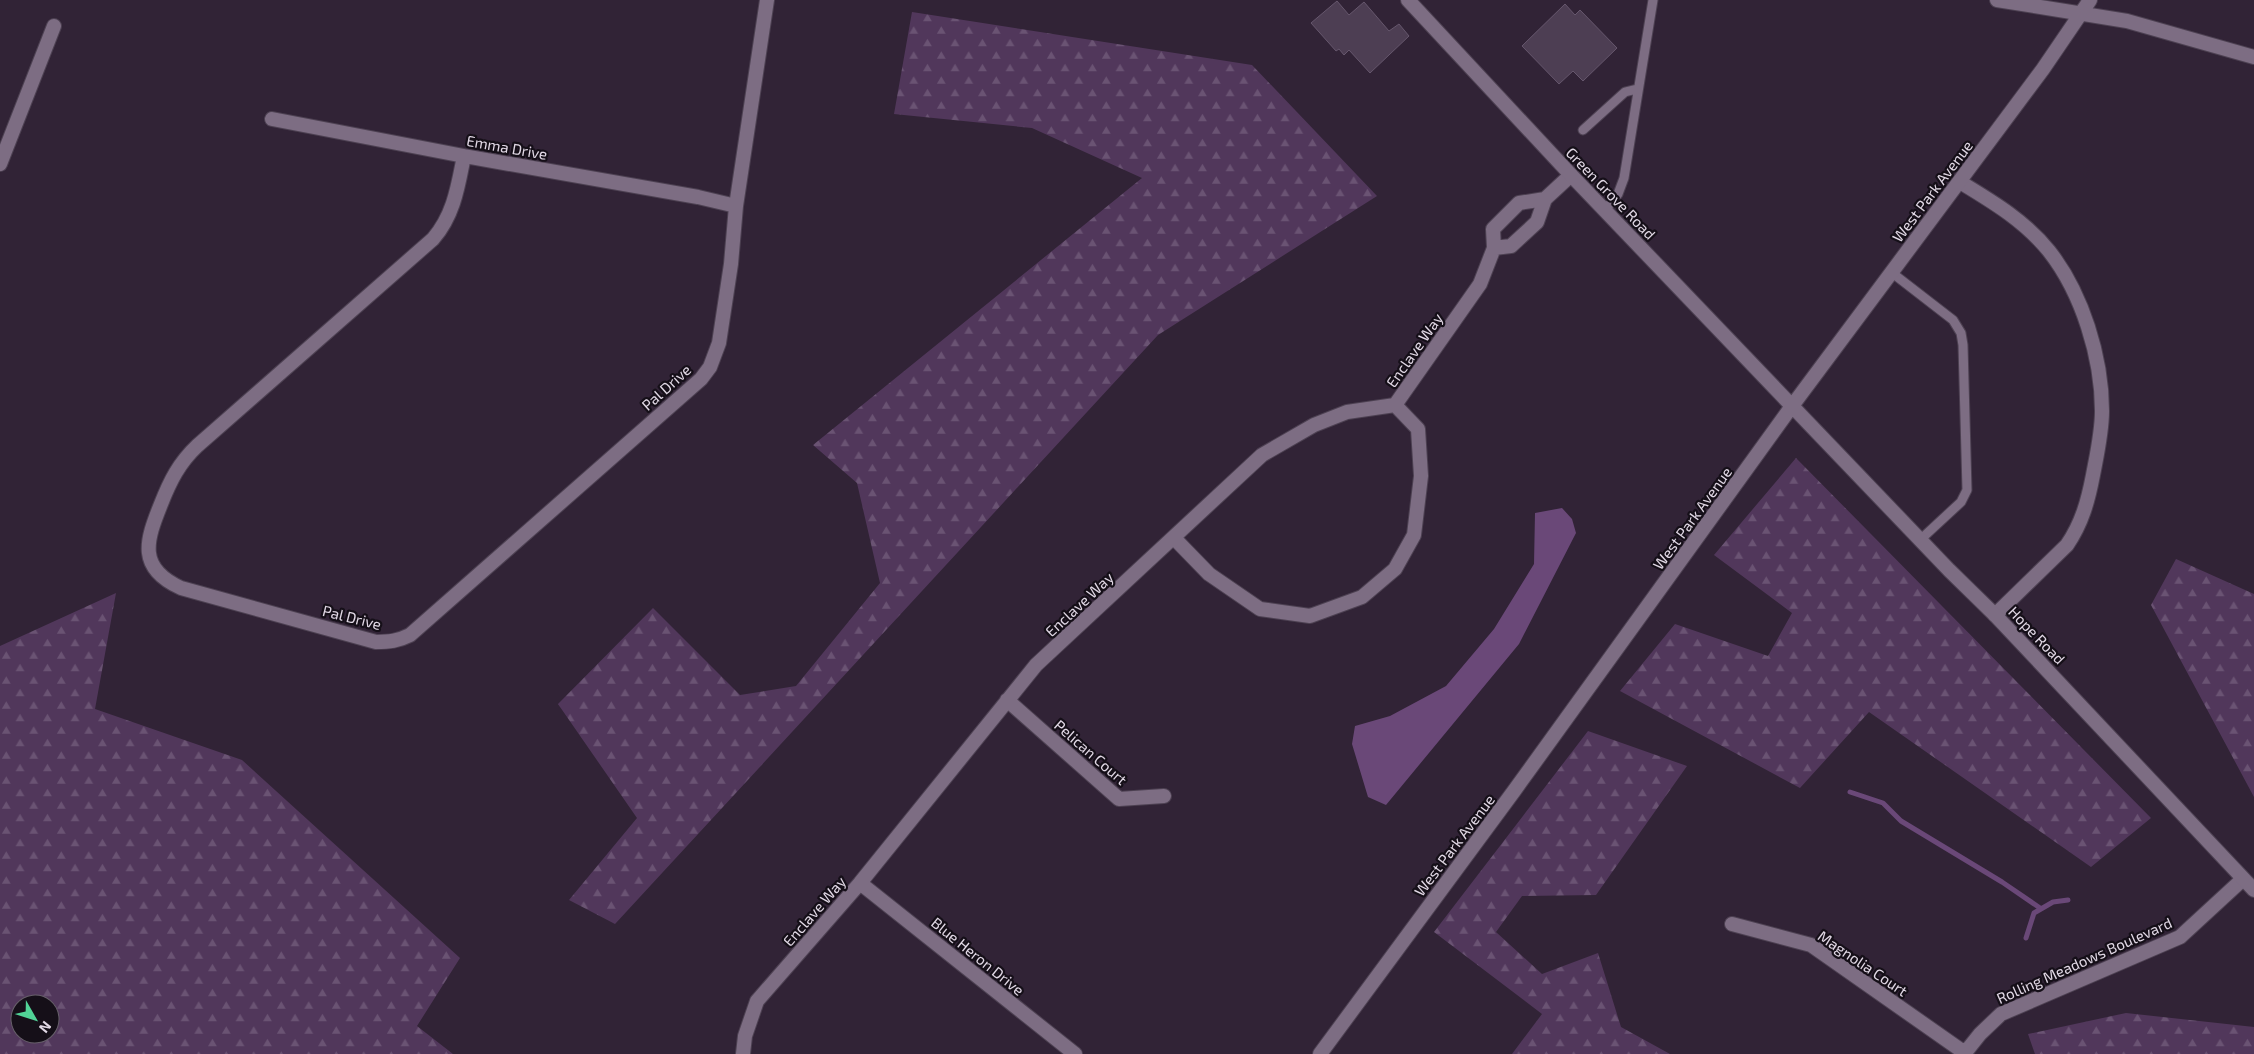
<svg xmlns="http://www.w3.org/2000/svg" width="2254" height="1054" font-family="'Exo 2',sans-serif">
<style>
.forest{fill:url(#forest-firs);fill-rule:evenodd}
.water{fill:#6a4878}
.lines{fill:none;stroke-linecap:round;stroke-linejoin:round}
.stream{stroke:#6a4878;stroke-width:5}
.building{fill:#4d3e53;stroke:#66576d}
.service-casing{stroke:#4d4152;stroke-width:11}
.minor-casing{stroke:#4d4152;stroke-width:16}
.tertiary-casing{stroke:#4d4152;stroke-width:16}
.service{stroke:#7d6d83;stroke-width:9}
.minor{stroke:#7d6d83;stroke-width:14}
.tertiary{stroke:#7d6d83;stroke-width:14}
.labels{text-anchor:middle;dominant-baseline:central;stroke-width:4.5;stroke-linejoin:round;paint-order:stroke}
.street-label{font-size:15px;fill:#e2d9e6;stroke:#150f18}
</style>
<defs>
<pattern id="forest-firs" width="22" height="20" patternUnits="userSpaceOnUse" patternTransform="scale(1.25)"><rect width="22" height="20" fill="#51375b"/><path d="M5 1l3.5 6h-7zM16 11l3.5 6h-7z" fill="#6a5373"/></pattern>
</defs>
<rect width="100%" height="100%" fill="#312336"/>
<path class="forest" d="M912,12L1252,65L1377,196L1158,335L615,924L569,900L637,818L558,704L653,608L740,695L796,686L880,583L857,483L813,445L1142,178L1032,128L894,114Z
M1796,458L2151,818L2091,867L1869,712L1800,788L1620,691L1675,624L1768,656L1792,613L1714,555Z
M2176,559L2254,594V797L2151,605Z
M116,593L95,709L242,760L460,958L417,1026L453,1054H0V646ZM20,1004H50V1034H20Z
M1588,731L1687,766L1596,895L1522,896L1496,932L1542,974L1598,953L1621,1027L1670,1054H1512L1542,1014L1434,932Z
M2126,1013L2254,1027V1054H2035L2028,1034Z"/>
<path class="water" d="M1562,508L1572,519L1576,533L1519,644L1386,805L1368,797L1352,744L1355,726L1390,716L1446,686L1494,629L1534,564L1535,513Z"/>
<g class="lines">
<path class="stream" d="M1850,792L1883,803L1901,821L2002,882L2040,908
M2026,938L2034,913L2053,902L2068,900"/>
</g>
<path class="building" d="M1337,1L1349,15L1364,2L1389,31L1399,24L1409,36L1370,73L1349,50L1344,55L1339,49L1336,51L1311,23Z
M1565,4L1575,15L1580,10L1617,48L1583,81L1573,71L1559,84L1522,46Z"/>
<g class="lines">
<g class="service-casing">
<path id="service" d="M1583,130L1625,92L1637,89
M1605,210L1618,194L1624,178L1653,0
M1891,272L1953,320L1961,333L1963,345L1967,490L1961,502L1920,540"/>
</g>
<g class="minor-casing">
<path id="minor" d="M272,119L464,156L698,197L736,206
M464,156C458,186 454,215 433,239L197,446C179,463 170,481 161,504C146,541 137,568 181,588L376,642C389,642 398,641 410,635L701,379L710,367L719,343L731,264L736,206L767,0
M0,164L54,26
M1960,182C1993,202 2025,221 2049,251C2082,293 2102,357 2102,411C2102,432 2097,454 2093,475C2088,501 2082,523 2067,545L1995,615
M1494,248L1511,246L1537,222L1545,199L1571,175
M1174,538L1209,574L1260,609L1310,616L1362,597L1395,569L1414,535L1421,476L1418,429L1395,405
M1007,700L1119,799L1164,796
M860,883L1075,1054
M1732,924L1811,945L1965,1053
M743,1054L745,1036L757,1001L860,883L1036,665L1262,455L1314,425L1347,412L1395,405L1480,284L1494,248L1493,229L1519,203L1545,199
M1964,1054L1980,1034L2001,1014L2180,937L2243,879"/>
</g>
<g class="tertiary-casing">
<path id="tertiary" d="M1408,0L1571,175L1949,570L1995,615L2254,890
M1997,0L2127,21L2254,57
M1320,1054L1514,791L1792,406L2043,69L2090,0"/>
</g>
<use href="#service" class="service"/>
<use href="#minor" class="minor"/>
<use href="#tertiary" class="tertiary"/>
</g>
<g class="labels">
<g class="street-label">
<text transform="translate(507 147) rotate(10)">Emma Drive</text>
<text transform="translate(1932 191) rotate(-53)">West Park Avenue</text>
<text transform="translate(1611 193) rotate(46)">Green Grove Road</text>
<text transform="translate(1414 350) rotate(-55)">Enclave Way</text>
<text transform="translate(666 387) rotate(-42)">Pal Drive</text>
<text transform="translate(1692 518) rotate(-54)">West Park Avenue</text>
<text transform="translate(1079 604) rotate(-43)">Enclave Way</text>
<text transform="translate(352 617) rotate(14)">Pal Drive</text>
<text transform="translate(2037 635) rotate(46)">Hope Road</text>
<text transform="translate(1091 752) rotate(41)">Pelican Court</text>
<text transform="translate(1454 845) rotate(-53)">West Park Avenue</text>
<text transform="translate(814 911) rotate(-49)">Enclave Way</text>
<text transform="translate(978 956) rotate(39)">Blue Heron Drive</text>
<text transform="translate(2084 960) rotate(-24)">Rolling Meadows Boulevard</text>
<text transform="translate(1863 963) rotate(34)">Magnolia Court</text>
</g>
</g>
<g transform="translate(35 1019) rotate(129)"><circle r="24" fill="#150f18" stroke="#67606a"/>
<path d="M0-4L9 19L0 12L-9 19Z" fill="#51d397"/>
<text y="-8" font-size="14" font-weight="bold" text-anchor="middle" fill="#e2d9e6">N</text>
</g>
</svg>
